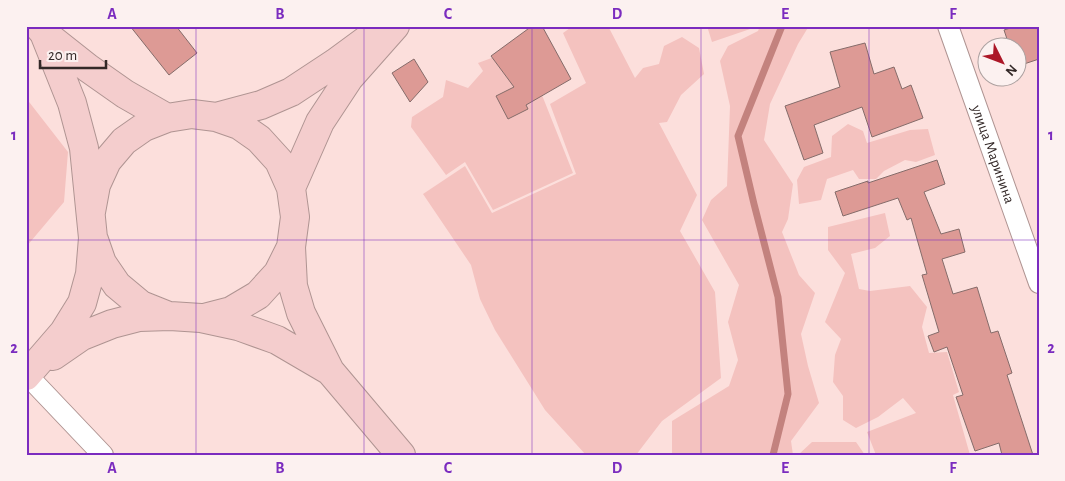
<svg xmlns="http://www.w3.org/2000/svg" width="1065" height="481" font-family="'Alegreya Sans',sans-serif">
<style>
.green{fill:#f4c2bf}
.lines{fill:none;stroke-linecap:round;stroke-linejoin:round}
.stream{stroke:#c3827e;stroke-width:7}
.building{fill:#dd9a95;stroke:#856c6a}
.minor-casing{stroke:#af9492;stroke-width:22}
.secondary-casing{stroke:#af9492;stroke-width:30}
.minor{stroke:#fff;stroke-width:20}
.secondary{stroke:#f4cdcd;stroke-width:28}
.grid{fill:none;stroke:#7b2cbf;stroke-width:1;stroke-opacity:0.55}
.labels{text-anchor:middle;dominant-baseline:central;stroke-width:4;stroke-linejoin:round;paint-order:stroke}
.street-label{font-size:15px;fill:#332827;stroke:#fcf1f0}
.neatline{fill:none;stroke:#7b2cbf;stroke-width:2}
.grid-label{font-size:16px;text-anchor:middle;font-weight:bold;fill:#7b2cbf}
</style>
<rect width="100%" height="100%" fill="#fcdfdc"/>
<path class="green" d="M573,26H608L635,78L643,68L659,64L664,46L682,37L699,48L704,74L681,95L667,122L659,123L697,195L680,231L715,292L721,378L662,421L636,455H586L545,410L495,330L480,299L471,265L423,194L465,166L492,213L576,174L550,104L586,83L563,33Z
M707,26H759L712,42Z
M760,26H809L798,44L770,104L764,140L793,184L788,219L782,232L799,275L815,293L801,334L808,366L819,403L791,441L793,455H672V421L729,386L738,360L728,322L739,285L702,220L711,200L727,186L730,106L720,61L728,46L758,31Z
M497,56L534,75L573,173L493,210L465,162L446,175L411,127L412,117L443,97L446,80L468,88L483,71L478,63Z
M26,98L68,152L64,202L26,247Z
M848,124L863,131L867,143L910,130L928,129L935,155L916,162L905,160L884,171L876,179H859L853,170L827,179L821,200L799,204L797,180L804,167L831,157L832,136Z
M885,213L890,236L875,248L851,254L859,289L870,291L910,286L927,307L922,327L929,353L947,352L959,392L953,395L970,455H876L867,432L916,413L903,398L878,417L856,428L843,420V396L833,382L835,355L841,339L825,322L845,273L828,250V227Z
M812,442H856L865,455H798Z"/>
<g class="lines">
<path class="stream" d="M773,455L788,394L778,297L754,204L738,136L782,26"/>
</g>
<path class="building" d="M130,26H176L197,53L169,75Z
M532,26H542L571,79L526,105L528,109L508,119L496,96L514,87L491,56Z
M1017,26H1039V59L1018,66V48H1010L1004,30Z
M865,43L874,74L894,67L902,89L911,85L923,118L872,137L862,107L814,125L823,153L804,160L785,106L840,87L830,52Z
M414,59L428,82L410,102L392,73Z
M937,160L945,184L924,192L941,234L959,229L965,252L942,259L953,294L977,287L991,333L998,331L1012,373L1007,375L1033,455H1002L999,443L975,451L956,397L963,395L947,347L934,352L928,336L939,332L922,275L927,274L911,218L907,220L898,198L843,216L835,192L868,181V183Z"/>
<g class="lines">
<g class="minor-casing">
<g id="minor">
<path id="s1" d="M948,26L1039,283"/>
<path d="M27,375L103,455"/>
</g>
</g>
<g class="secondary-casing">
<path id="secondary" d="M45,34L88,68L125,94L167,118
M216,117L261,105L291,92L335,63L369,38
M291,188L320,122L349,78L395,26
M91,212L96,185L107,161L124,141L144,127L167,118L192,114L216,117L239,125L259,139L279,161L291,188L295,217L291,247L293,286L301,313L330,371L401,455
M94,240L102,263L117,285L141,305L166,315
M204,318L231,311L258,295L278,273L291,247
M53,356L82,336L112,324L139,317L170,316L201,318L238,326L277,340L330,371
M26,376L64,332L82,303L90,274L93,238L84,148L72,103L44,33L38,26"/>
</g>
<use href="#minor" class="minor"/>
<use href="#secondary" class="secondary"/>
</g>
<path class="grid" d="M196,26V455M364,26V455M532,26V455M701,26V455M869,26V455M26,240H1039"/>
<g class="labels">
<g class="street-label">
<text stroke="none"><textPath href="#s1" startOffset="136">улица Маринина</textPath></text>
</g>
</g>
<rect width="1065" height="481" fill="none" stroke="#fcf1f0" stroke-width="55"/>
<g transform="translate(1002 62) rotate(132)"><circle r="24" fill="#fcf1f0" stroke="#aca1a0"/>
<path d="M0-4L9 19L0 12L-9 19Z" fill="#ac1727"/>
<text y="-8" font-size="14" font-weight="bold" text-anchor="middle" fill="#332827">N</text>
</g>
<path d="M40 60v8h66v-8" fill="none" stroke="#332827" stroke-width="2.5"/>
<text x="48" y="60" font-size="15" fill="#332827" stroke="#fcf1f0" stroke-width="4" paint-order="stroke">20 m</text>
<rect x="28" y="28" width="1010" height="426" class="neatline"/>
<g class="grid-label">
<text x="112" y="19">A</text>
<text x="280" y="19">B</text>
<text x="448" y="19">C</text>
<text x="617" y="19">D</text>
<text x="785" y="19">E</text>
<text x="953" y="19">F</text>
<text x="14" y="140">1</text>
<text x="1051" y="140">1</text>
<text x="14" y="353">2</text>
<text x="1051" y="353">2</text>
<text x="112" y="473">A</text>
<text x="280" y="473">B</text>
<text x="448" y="473">C</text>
<text x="617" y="473">D</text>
<text x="785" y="473">E</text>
<text x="953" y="473">F</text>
</g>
</svg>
